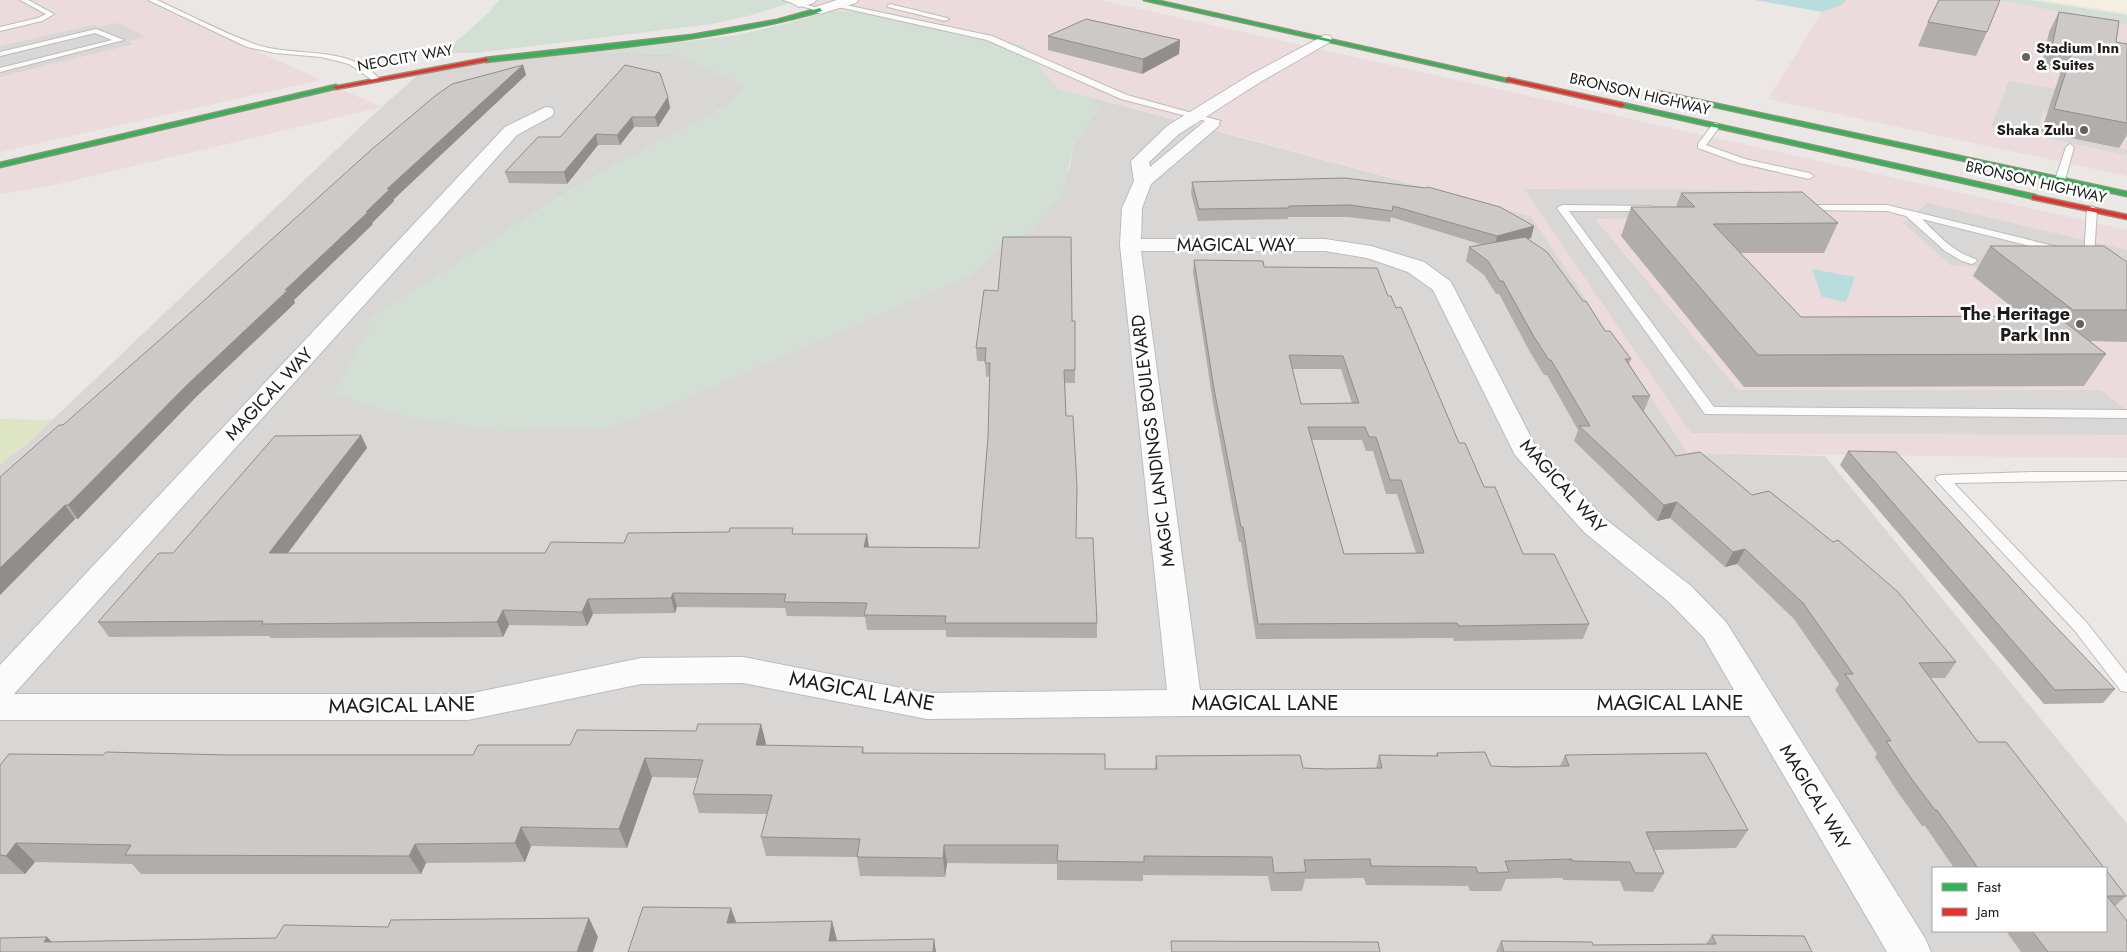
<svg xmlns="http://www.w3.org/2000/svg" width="2127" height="952" font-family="Jost,sans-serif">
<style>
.residential{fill:#d9d7d6;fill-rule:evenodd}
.commercial{fill:#ecdbdc}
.education{fill:#f4efdf}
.grass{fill:#dee5c4}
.wetland{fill:#d3dfd5}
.parking{fill:#d8d7d5}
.water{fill:#b9dcdc}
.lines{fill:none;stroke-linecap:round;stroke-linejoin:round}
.lane-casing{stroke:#bdbcbb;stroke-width:2}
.street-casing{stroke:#bdbcbb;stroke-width:2}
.fast-casing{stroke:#93907e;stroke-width:3}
.jam-casing{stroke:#93907e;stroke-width:3}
.lane{fill:#fcfbfb;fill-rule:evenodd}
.street{fill:#fcfbfb;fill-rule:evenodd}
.fast{fill:#30b455;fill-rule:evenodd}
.jam{fill:#e5322d;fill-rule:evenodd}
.wall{fill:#b0adab;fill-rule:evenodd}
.shaded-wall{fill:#908d8b}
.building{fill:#cdc9c7;stroke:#908d8b;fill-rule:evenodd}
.poi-dot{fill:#646362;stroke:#fff;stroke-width:2}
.labels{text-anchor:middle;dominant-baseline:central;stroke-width:5;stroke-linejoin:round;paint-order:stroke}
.far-poi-label{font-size:15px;font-weight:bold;fill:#1c1c1c;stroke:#fff;text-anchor:start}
.far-street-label{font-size:15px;fill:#1c1c1c;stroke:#fff}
.street-label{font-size:18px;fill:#1c1c1c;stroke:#fff}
.poi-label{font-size:18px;font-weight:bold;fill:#1c1c1c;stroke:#fff;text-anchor:end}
.near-street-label{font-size:21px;fill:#1c1c1c;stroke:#fff}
</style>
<rect width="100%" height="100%" fill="#eae7e4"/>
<path class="residential" d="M593,52L677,54L745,86L732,103L575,187L365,323L374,324L651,413L970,275L1000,246L1032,229L1070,168L1073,149L1084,129L1098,110L1090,97L1531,216L1688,453L1825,456L2127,824V952H0V464L29,442L373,115L420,73L477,64ZM1933,868H2106V931H1933Z"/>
<path class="commercial" d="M0,0H144L321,80L0,152Z
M801,0H1100L2127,230V458L1688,453L1531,216L1194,124L1058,89L1023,45L876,12L829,11L806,4Z
M1846,0H1999L2127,25V176L1768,99L1822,12L1843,4Z
M340,89L382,107L45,187L0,194V169Z"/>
<path class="education" d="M2042,0H2127V13Z"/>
<path class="grass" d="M0,419L52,420L29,442L0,464Z"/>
<path class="wetland" d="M500,0H791L796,1L752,15L712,24L476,53H443L493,9L491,8Z
M1999,0H2030L2127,15V25Z
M829,11L876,12L1023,45L1058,89L1090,97L1098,110L1084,129L1073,149L1062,196L1032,229L1000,246L970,275L651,413L604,428L498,431L398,415L334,393L370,327L373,325L364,323L575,187L732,103L745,86L677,54L593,52L732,36L789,23Z"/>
<path class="parking" d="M118,23L147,37L128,41L133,44L0,77V46L93,25L99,27Z
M2009,81L2127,101V127L2043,111L2037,132L2127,150V155L1991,126Z
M1524,189L1753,190L1785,217L1595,219L1738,390H2101L2127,411V435L1691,433Z
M1927,203L2127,250V296L2089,269L1952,266L1903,223Z"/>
<path class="water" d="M1755,0H1846L1843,4L1822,12Z
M1812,269L1855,277L1846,302L1822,297Z"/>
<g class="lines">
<g class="lane-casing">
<path id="lane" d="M20,0H28L54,14L42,21L0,31V27L38,18L46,14Z
M148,0H157C188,14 219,31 252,43C293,59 345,43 379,78L372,80L349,64L321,57L275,53L247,47Z
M783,0H793L823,10L820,12Z
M836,3L992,36L1127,95L1221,121L1217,124L1121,99L987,40L834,6V4Z
M890,4L947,18L949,19L945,21L888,7L887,6Z
M96,29L124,40L0,72V68L112,40L95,33L0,56V52Z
M1716,123L1720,126L1706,145L1745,159L1809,173L1814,176L1809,179L1739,163L1698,148V144L1713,124Z
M2070,144L2074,147L2065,180L2060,183L2057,182L2055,180L2066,147Z
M1562,205L1652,206L1654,208L1649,211H1569L1714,407L2127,410V418L1705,414L1557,208Z
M1803,205H1887L2062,248L2063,250L2058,253L1922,219C1937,234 1954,253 1976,259L1977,261L1972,264L1962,261L1945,251L1906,216L1887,211L1800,210L1798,208Z
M2092,206L2097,209L2094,257L2089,260L2084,257L2087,209Z
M2031,472H2127V480L1954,483L2087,623L2127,674V692L2121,691L2075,631L1935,479L1937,476L1942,475Z"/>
</g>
<g class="street-casing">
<path id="street" d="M795,0H816L814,3L799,7L792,3Z
M837,0H858L856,3L820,14L813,10L815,7Z
M1325,35L1330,36L1332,39L1330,42L1262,81L1179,134L1149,162L1150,167L1205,121L1211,120L1217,121L1220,125L1151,184L1142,208L1141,239H1325L1371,246L1424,262L1450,281L1453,286L1535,445L1604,518L1691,586L1726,622L1925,938L1931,952H1887L1749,716H1185L927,719L743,683L641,684L468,720H0V665L505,127L546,107L552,108L554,112L552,116L517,135L14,694H468L641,658L743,657L927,693L1167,690L1120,245L1122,208L1134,181L1131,161L1167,126L1250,75ZM1141,251H1325L1367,258L1408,272L1433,290L1515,455L1584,532L1669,602L1704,638L1734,690H1200Z"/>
</g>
<g class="fast-casing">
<path id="fast" d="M1144,0H1155L1511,80L1508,82Z
M820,8L822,11C713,42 598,49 486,62L483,60L486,58L692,35L777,20Z
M336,85L339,87L338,88L0,167V163Z
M1657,91L2127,192V196L1655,94V92Z
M1622,103L2035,195L2039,197L2035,199L1620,106V104Z"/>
</g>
<g class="jam-casing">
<path id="jam" d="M486,58L489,60L488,61L336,89L333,87Z
M1508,78L1622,103L1625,105L1622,107L1506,81V79Z
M2032,195L2127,215V219L2032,199Z"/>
</g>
<use href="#lane" class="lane"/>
<use href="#street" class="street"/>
<use href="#fast" class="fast"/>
<use href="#jam" class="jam"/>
</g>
<path class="wall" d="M2059,12L2116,42L2127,123V135L2119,148L2041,132L2061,71L2041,68L2049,32Z
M1928,22L1987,32L1976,56L1918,46Z
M1048,36L1180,40L1179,54L1142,74L1048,50Z
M523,65L526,75L394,199V201L372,223L373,224L294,300L295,303L196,397L78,519H75L0,595V477L63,425Z
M668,97L670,108L658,127H634L620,145H598L567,184L509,183L505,172L560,137Z
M1345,178L1534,226L1531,238L1528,239L1583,301L1605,331L1631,359L1629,364L1650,396L1644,411H1643L1676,456L1752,495L1956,662L1945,678H1931L1978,742L2104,868H1954L1925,826H1922L1899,794L1875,757L1877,754L1835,690L1839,684L1794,619L1737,564L1725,567L1670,518L1657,521L1574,441L1578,430L1547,375H1544L1530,352L1499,294H1496L1484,275L1466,261L1469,247L1483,245L1391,217L1390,222L1348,217H1288V219L1198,221L1191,193L1192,182Z
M1681,193L1838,223L1824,253H1740L1801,317L2023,316L1973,276L1990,246L2127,262V342L2090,341L2106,354L2084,386L1744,387L1621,236L1631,207H1676Z
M1194,260L1264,267L1388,296L1459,443L1523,554L1589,624L1583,639L1454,641L1453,638L1256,639L1241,542H1239L1213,403L1193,272ZM1292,369H1341L1352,403L1301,404ZM1312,440H1362L1366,451H1373L1386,494H1397L1416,553L1344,554Z
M1072,321H1075V383H1065L1066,416L1076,538L1097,623V638L946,637V630H867L865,617L787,616L785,608L677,607L675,613L593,614L587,626L509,625L503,637L271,638L269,636L109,637L98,622L173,553L361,435L367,448L288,553H545L624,543L794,534H867L869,547L979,548L988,437L990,376L986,377L985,361H977L976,348Z
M1848,451L2115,689L2103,703L2044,704L1840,465Z
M761,724L766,744V746L863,747L864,753L1105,769H1155L1156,756L1303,768L1326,769L1376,768L1379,755L1436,756L1437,753L1491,766H1560L1565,755L1748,830L1736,848L1654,850L1664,873L1653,892L1624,891L1620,881L1563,880V878L1506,879L1501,891H1470L1468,886L1366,885L1364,878L1305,879L1302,891H1271L1268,876L1143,875V881L1057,880V864L947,863L945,877L860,876L857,857L766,856L761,837L767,814L699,813L693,794L698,778L652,777L627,848L531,846L525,862L426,863L421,874H141L132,864L35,862L25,874H0V765L103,755H473Z
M2106,870L2126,896L2115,906L2127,952H2021L2006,931H2106Z
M1712,935L1812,952H1496L1501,941L1593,945L1706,944Z"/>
<path class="shaded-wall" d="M1180,40L1179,54L1142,74L1143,59Z
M523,65L526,75L394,199V201L372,223L373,224L294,300L295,303L196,397L78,519L68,505L188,384L366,212L387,189Z
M668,97L670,108L658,127L655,117Z
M632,117L634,127L620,145L617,135Z
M596,134L598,145L567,184L564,172Z
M1534,226L1531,238L1494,248L1497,236Z
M361,435L367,448L277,567L269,553Z
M1677,502L1670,518L1657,521L1664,505Z
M65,505L75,519L0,595V568Z
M867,534L869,549L864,547Z
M1745,549L1737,564L1725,567L1733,552Z
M673,593L677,607L675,613L671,598Z
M588,599L593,614L587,626L582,612Z
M503,610L509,625L503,637L497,622Z
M761,724L766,744L761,764L756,745Z
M645,758L652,777L627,848L619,829Z
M521,827L531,846L525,862L515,843Z
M16,843L35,862L25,874L6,856Z
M415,844L426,863L421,874L409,856Z
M944,845L947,863L945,877L943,858Z
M731,908L738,927L727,923Z
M589,918L598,937L593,952H577Z
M832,921L837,940L835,952L829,941Z
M47,937L62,952L44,942Z
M934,939L936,952H933Z"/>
<path class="building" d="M1939,0H2000L1987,32L1928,22Z
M2059,12L2119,21L2116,42L2127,44V123L2054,109L2073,50L2052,47Z
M1086,19L1180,40L1143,59L1048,36Z
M523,65L387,189H390L366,212H368L285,290H288L188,384L68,505H65L0,568V477L59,425H63L189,314L371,150L435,96L452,84Z
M625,65L660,73L668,97L655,117H632L617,135L596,134L564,172H505L538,137H560Z
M1345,178L1426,188L1428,187L1500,207L1534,226L1497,236L1393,206L1392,211L1350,205L1289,206V208L1199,209L1192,182Z
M1802,192L1838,223L1713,224L1801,317L2057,316L2106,354L1758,355L1631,207H1695L1681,193Z
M1003,237H1071L1072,321H1075V370H1064L1066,416H1073L1077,487L1076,538H1093L1097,623H945L946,616L864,615L867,603L784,602L786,594L673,593L671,598L588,599L582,612L503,610L497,622L262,624L263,621L98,622L159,553H173L275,436L361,435L269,553H545L551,542L624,543L628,533L729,532L730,528H793L792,534H867L864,547L979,548L988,437L990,363H985L986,348H976L984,290L998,291Z
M1525,237L1547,252L1583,301H1586L1605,331H1610L1631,359H1625L1650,396H1632L1676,456L1700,452L1752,495L1769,491L1833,542L1838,540L1898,592L1956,662L1919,663L1978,742H2006L2104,868H1978L1937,810H1935L1911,778L1886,741H1891L1845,674H1853L1803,603L1745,549L1733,552L1677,502L1664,505L1579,426H1590L1551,360H1549L1534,337L1503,281H1500L1488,261L1469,247Z
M1990,246H2104L2127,262V310H2073Z
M1194,260L1263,261L1264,267L1377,268L1388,296H1391L1396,308L1401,307L1459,443H1465L1484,487H1495L1523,554H1554L1589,624L1459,626L1457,623L1258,624L1243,527H1241L1214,389ZM1289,355L1343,356L1359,403L1301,404ZM1308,427H1365L1369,437H1376L1390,480H1401L1424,553L1344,554Z
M1848,451L1896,452L2039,609L2115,689L2055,690Z
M698,724H761L756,745L863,747L862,753L1105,754V769H1157L1156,756L1300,755L1303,768L1326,769L1382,768L1379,755L1438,756L1437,753L1485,752L1491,766L1515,767L1569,766L1565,755L1706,753L1748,830L1646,832L1664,873H1635L1630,862L1572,861V859L1505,861L1509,872L1478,873L1476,867L1371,866L1370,859L1304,860L1306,872L1274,873L1272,857L1144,856V862L1057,861L1058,845H944L943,858L857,857L860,839L761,837L772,795L693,794L703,760L645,758L619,829L521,827L515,843L415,844L409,856L125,855L131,845L16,843L6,856L0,855V765L9,754L103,755L106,752L228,755H473L478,745H570L577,730L696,731Z
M2106,870L2126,896H2107L2127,921V952H2048L2032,931H2106Z
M643,907L731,908L727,923L832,921L829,941L934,939L933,952H628Z
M589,918L577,952H0V938L47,937L44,942L276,938L284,925L388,927L391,920Z
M1712,935L1804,936L1812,952H1504L1501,941L1592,942L1593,945L1716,944Z
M1171,941L1378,942L1380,952H1172Z"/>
<g class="poi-dot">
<circle cx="2026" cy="57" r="5"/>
<circle cx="2084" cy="130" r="5"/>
<circle cx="2080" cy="324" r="5"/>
</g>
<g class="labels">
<g class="far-poi-label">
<text x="2036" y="48">Stadium Inn<tspan x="2036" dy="17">&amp; Suites</tspan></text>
<text x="2074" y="130" text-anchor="end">Shaka Zulu</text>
</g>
<g class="far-street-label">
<text transform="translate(405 58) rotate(-10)">NEOCITY WAY</text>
<text transform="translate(1640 94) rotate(13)">BRONSON HIGHWAY</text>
<text transform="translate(2036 182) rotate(13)">BRONSON HIGHWAY</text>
</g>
<g class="street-label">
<text x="1236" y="245">MAGICAL WAY</text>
<text transform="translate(269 394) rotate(-47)">MAGICAL WAY</text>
<text transform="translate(1153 441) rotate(-97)">MAGIC LANDINGS BOULEVARD</text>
<text transform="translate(1563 486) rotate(48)">MAGICAL WAY</text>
<text transform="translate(1815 797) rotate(59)">MAGICAL WAY</text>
</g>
<g class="poi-label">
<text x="2070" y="314">The Heritage<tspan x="2070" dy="21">Park Inn</tspan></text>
</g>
<g class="near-street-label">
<text transform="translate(862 691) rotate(10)">MAGICAL LANE</text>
<text x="1265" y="703">MAGICAL LANE</text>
<text x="1670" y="703">MAGICAL LANE</text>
<text transform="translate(402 705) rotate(-1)">MAGICAL LANE</text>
</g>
</g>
<rect x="1932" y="867" width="175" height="65" fill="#ffffff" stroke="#a4a4a4"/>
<rect x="1942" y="883" width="25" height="8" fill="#30b455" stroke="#a4a4a4"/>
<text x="1977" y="892" font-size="15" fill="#1c1c1c">Fast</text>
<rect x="1942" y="908" width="25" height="8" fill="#e5322d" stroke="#a4a4a4"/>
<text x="1977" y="917" font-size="15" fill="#1c1c1c">Jam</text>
</svg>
